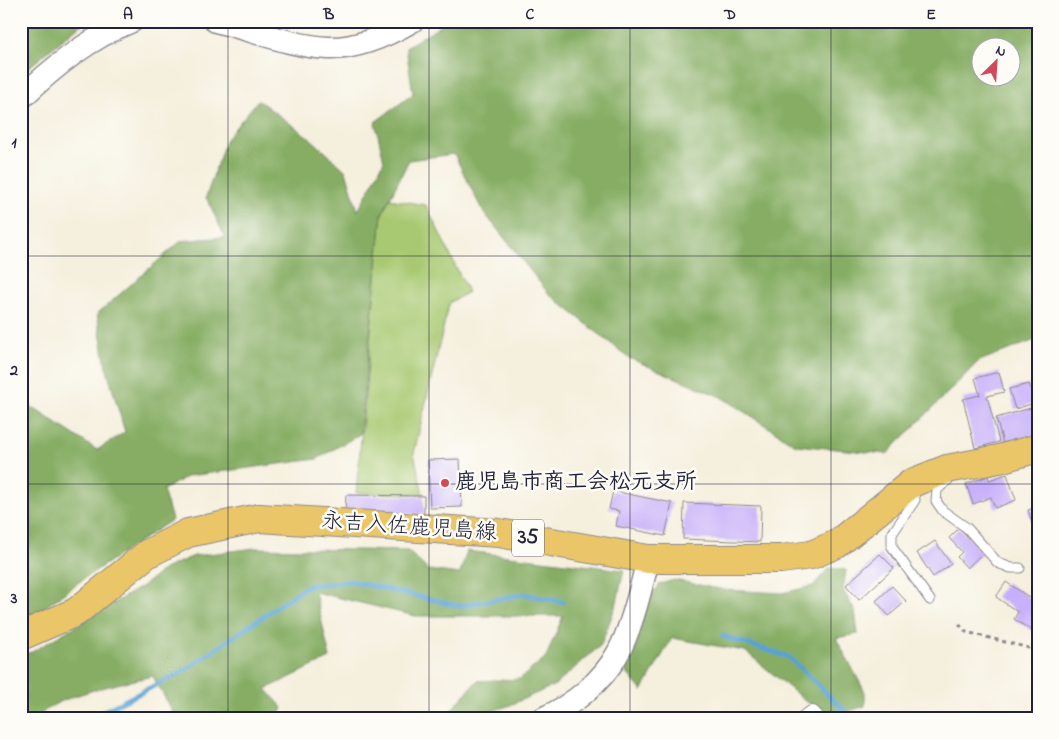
<svg xmlns="http://www.w3.org/2000/svg" width="1059" height="739" font-family="'Indie Flower','Klee One',sans-serif">
<style>
.green{fill:#a8c971;stroke:#657656}
.forest{fill:#86ad63;stroke:#54684f;fill-rule:evenodd}
.lines{fill:none;stroke-linecap:round;stroke-linejoin:round}
.stream{stroke:#59a3d1;stroke-width:5}
.building{fill:#c6aefa}
.service-casing{stroke:#8c888c;stroke-width:11}
.minor-casing{stroke:#8c888c;stroke-width:20}
.tertiary-casing{stroke:#8c888c;stroke-width:25}
.primary-casing{stroke:#8c888c;stroke-width:30}
.path{stroke:#8c888c;stroke-width:3;stroke-dasharray:4 4;stroke-linecap:butt}
.service{stroke:#fff;stroke-width:9}
.minor{stroke:#fff;stroke-width:18}
.tertiary{stroke:#fff;stroke-width:22}
.primary{stroke:#ebc669;stroke-width:28}
.grid{fill:none;stroke:#22223b;stroke-width:1;stroke-opacity:0.55}
.poi-dot{fill:#d1495b;stroke:#fdfcf7;stroke-width:2}
.labels{text-anchor:middle;dominant-baseline:central;stroke-width:5;stroke-linejoin:round;paint-order:stroke}
.shield{fill:#fdfcf7;stroke:#646373;stroke-width:1}
.shield-label{font-size:21px;font-weight:bold;fill:#22223b}
.poi-label{font-size:22px;font-weight:bold;fill:#22223b;stroke:#fdfcf7;text-anchor:start}
.street-label{font-size:22px;fill:#22223b;stroke:#fdfcf7}
.neatline{fill:none;stroke:#22223b;stroke-width:2}
.grid-label{font-size:16px;text-anchor:middle;font-weight:bold;fill:#22223b}
</style>
<rect width="100%" height="100%" fill="#fdfcf7"/>
<filter id="ink" filterUnits="userSpaceOnUse"><feTurbulence type="fractalNoise" baseFrequency=".02" numOctaves="2"/><feDisplacementMap in="SourceGraphic" scale="10" xChannelSelector="R" yChannelSelector="G"/><feConvolveMatrix kernelMatrix="1 2 1 2 8 2 1 2 1" color-interpolation-filters="sRGB"/></filter>
<filter id="wash" filterUnits="userSpaceOnUse"><feTurbulence type="fractalNoise" baseFrequency=".0096" numOctaves="4" result="noise"/><feDisplacementMap in="SourceGraphic" scale="20" xChannelSelector="R" yChannelSelector="G"/><feGaussianBlur stdDeviation="1.12" result="paint"/><feColorMatrix in="noise" values="0 0 0 0 0 0 0 0 0 0 0 0 0 0 0 0 0 1.4 0 .05"/><feComposite in="paint" operator="in"/></filter>
<g filter="url(#wash)">
<rect width="100%" height="100%" fill="#f5efdd"/>
<path class="green" d="M389,199L426,205L468,292L449,303L414,453L423,494L356,493L382,214Z"/>
<path class="forest" d="M21,21H88L79,26L21,74Z
M448,21H1038V339L979,361L887,454L796,445L721,397L629,358L549,294L482,210L454,154L409,160L382,214L360,434L317,459L188,476L163,490L172,520L83,579L35,615L21,619V400L97,450L125,432L106,367L97,314L181,241L225,237L206,197L226,139L258,100L311,139L346,171L358,211L384,161L375,122L413,94L406,47ZM982,48H1012V78H982Z
M255,548L408,551L428,570L460,574L467,551L624,570L617,602L601,645L555,685L508,706L468,718H444L477,681L520,679L546,657L563,616H415L315,592L330,658L266,689L283,708L278,718H176L153,676C127,682 51,696 38,718H21V654L32,652L144,585L166,568L194,556Z
M829,568L846,570L843,590L855,611L858,634L836,638L865,692V706L833,716L808,703L745,651L672,638L642,691L621,666L653,594L660,584L674,580L725,590L782,593L813,586Z"/>
<g class="lines">
<path class="stream" d="M722,636L789,657L852,718
M95,718L106,710L184,671L307,586L351,581L459,606L524,594L563,602"/>
</g>
<g id="blocks">
<path class="building" d="M999,372L1004,392L987,396L999,442L975,448L963,399L980,395L975,378Z
M1029,384L1035,403L1015,409L1009,389Z
M1038,406V433L1003,443L996,418Z
M460,459L462,507L430,508L428,460Z
M1007,474L1016,500L995,508L991,497L973,504L966,484L988,476L989,480Z
M613,491L672,503L665,536L616,526L619,511L609,509Z
M346,495L424,496V514L345,512Z
M684,503L761,506L760,542L683,539Z
M1038,507V539H1037L1028,510Z
M959,528L983,553L967,568L957,557L962,552L949,538Z
M935,541L951,564L933,577L917,553Z
M880,554L894,568L859,600L846,585Z
M1006,582L1038,603V622L1032,631L1014,619L1018,612L996,597Z
M892,586L906,601L889,616L876,601Z"/>
</g>
</g>
<g filter="url(#ink)">
<use href="#blocks" fill-opacity="0" stroke="#8c888c" stroke-width="1"/>
<g class="lines">
<g class="service-casing">
<path id="service" d="M950,478L937,490L936,501L943,511L967,528L998,563L1011,568H1020
M913,489L915,500L892,534V547L930,600"/>
</g>
<g class="minor-casing">
<path id="minor" d="M807,718L812,715L815,718"/>
</g>
<g class="tertiary-casing">
<path id="tertiary" d="M216,21C253,30 290,46 328,48C356,49 388,35 412,21
M21,98C54,67 89,38 132,21
M544,718C573,705 603,681 618,653C631,630 642,585 648,559"/>
</g>
<g class="primary-casing">
<path id="primary" d="M21,636L76,612L147,554L188,533L259,518L499,533L648,559H781L811,555L837,544L912,483L947,469L999,459L1038,448"/>
</g>
<path class="path" d="M959,624L966,632L1029,648H1038"/>
<use href="#service" class="service"/>
<use href="#minor" class="minor"/>
<use href="#tertiary" class="tertiary"/>
<use href="#primary" class="primary"/>
</g>
</g>
<path class="grid" d="M228,21V718M429,21V718M630,21V718M831,21V718M21,256H1038M21,484H1038"/>
<circle class="poi-dot" cx="445" cy="483" r="5"/>
<g class="labels">
<rect class="shield" x="512" y="519.5" width="32" height="37" rx="4"/>
<g class="shield-label">
<text x="528" y="538">35</text>
</g>
<g class="poi-label">
<text x="455" y="483">鹿児島市商工会松元支所</text>
</g>
<g class="street-label">
<text transform="translate(409 528) rotate(4)">永吉入佐鹿児島線</text>
</g>
</g>
<rect width="1059" height="739" fill="none" stroke="#fdfcf7" stroke-width="55"/>
<g transform="translate(996 62) rotate(25)"><circle r="24" fill="#fdfcf7" stroke="#a5a5ac"/>
<path d="M0-4L9 19L0 12L-9 19Z" fill="#d1495b"/>
<text y="-8" font-size="14" font-weight="bold" text-anchor="middle" fill="#22223b">N</text>
</g>
<rect x="28" y="28" width="1004" height="684" class="neatline"/>
<g class="grid-label">
<text x="128" y="19">A</text>
<text x="329" y="19">B</text>
<text x="530" y="19">C</text>
<text x="730" y="19">D</text>
<text x="931" y="19">E</text>
<text x="14" y="147">1</text>
<text x="14" y="375">2</text>
<text x="14" y="603">3</text>
</g>
</svg>
